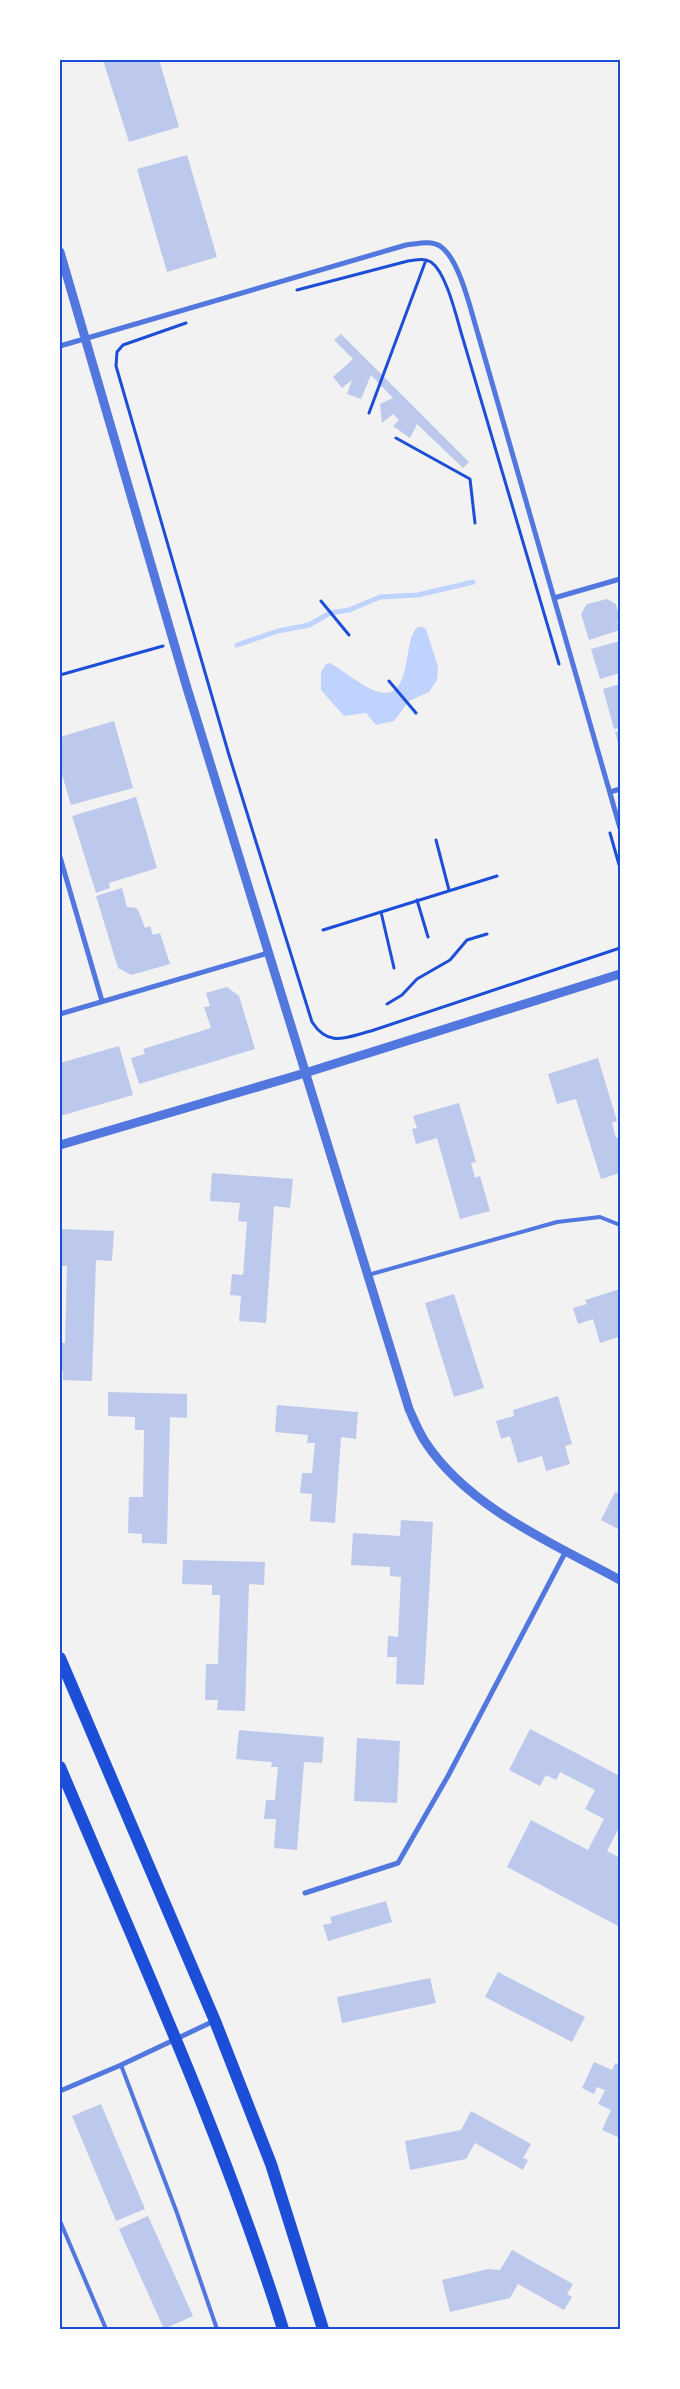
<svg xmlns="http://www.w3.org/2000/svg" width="680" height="2389" font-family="Helvetica,sans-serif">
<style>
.water{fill:#bfd3fe}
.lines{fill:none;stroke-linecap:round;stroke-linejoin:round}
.stream{stroke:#bfd3fe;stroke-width:5}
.building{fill:#bdc9ec}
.path{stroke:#1d4ed8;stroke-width:3}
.service{stroke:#5277de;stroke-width:4}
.minor{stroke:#5277de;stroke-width:5}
.tertiary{stroke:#5277de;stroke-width:9}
.primary{stroke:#1d4ed8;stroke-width:12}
.neatline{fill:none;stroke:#1d4ed8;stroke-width:2}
</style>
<rect width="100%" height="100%" fill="#f2f2f2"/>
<path class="water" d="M418,627H423L426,629L438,667L437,680L429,692L409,701L394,721L376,725L366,713L344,716L321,690V672L326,664L330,663C344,671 358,683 373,690C415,708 401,639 418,627Z"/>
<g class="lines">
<path class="stream" d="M237,645L278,631L309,625L330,613L349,610L380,597L418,595L473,582"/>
</g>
<path class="building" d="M103,60H159L179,127L129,142Z
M187,155L217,257L167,272L137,169Z
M341,334L469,462L463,468L417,424L410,438L393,426L399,420L393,414L382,423L380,404L393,398L371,375L361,399L347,394L352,380L342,388L333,377L353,359L334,340Z
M607,599L616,604L620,619L617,621L620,630L589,640L581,614L587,604Z
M620,641V673L600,679L591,649Z
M620,684V728L614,729L603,689Z
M114,721L133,788L71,805L60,768V737Z
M620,731V746H619L615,732Z
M136,797L157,868L109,883L110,888L96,893L72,816Z
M122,888L127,907L136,908L139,912L145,928L150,926L153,935L160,933L170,964L131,975L118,968L96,896Z
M227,987L239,996L255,1049L139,1084L131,1058L145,1054L143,1049L211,1028L204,1007L210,1006L206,993Z
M119,1046L133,1095L60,1116V1063Z
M598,1058L617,1121L612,1123L616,1138L620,1137V1173L601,1179L576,1099L557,1104L548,1074Z
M459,1103L476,1162L471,1163L475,1178L480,1176L490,1211L460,1219L437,1138L416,1144L412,1129L417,1128L413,1116Z
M212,1173L293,1179L290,1208L274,1206L266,1323L239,1321L241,1296L230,1295L232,1274L243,1275L247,1222L238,1221L240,1203L210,1201Z
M60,1229L114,1231L112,1261L96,1260L92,1381L63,1380V1371H60V1342L65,1343L67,1266H60Z
M620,1289V1342L618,1337L600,1343L593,1319L578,1324L573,1308L587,1304L585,1300Z
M454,1294L484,1388L454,1397L425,1303Z
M108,1392L187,1394V1418L170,1417L167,1544L142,1543V1534L128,1533L129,1497H143L144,1430H135V1417L108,1416Z
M558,1396L572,1444L565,1446L570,1464L546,1471L542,1456L518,1463L510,1436L501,1439L496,1421L514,1416L513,1410Z
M277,1405L358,1412L356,1439L341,1437L335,1523L310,1521L312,1494L300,1493L302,1473H312L315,1443H307L308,1435L275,1432Z
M615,1492L620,1494V1530L601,1520Z
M401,1520L433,1522L424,1685L396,1684L397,1657H387L388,1636L398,1637L401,1577L390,1576V1567L351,1565L353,1533L400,1536Z
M183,1560L265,1562L264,1585L249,1584L245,1711L217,1710L218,1700H205L206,1664H218L220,1595H212V1585L182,1584Z
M530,1729L620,1776V1826L607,1851L620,1858V1927L507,1867L531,1820L588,1850L604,1819L585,1809L595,1790L560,1772L556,1780L546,1775L540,1786L509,1770Z
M239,1730L324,1737L322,1763L304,1762L297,1850L274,1848L276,1819H264L266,1800H275L278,1767H271L272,1762L236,1759Z
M357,1738L400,1741L397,1803L354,1801Z
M386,1901L392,1922L328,1941L323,1925L332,1923L330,1917Z
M498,1972L585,2017L572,2042L485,1997Z
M430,1978L436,2003L342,2023L337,1997Z
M594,2062L612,2070L615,2063L620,2065V2138L602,2130L611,2110L598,2104L605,2090L597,2087L594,2094L582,2088Z
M101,2104L145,2209L116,2221L72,2116Z
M471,2111L531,2144L523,2158L528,2160L523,2170L475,2143L466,2159L410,2170L405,2141L461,2130Z
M148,2216L193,2316L164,2329L119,2229Z
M512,2250L573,2284L567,2294L572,2297L564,2310L518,2284L510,2298L450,2312L442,2280L488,2269L500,2270Z"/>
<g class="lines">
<path class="path" d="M297,290L408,261C416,260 424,258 431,262C447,273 457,320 463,339L559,664
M186,323L123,345L117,352L116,366L229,755L312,1022C329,1048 346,1037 371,1031L620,948
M369,413L426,260
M396,438L470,479L475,523
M321,601L349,635
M60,675L163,646
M389,681L416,713
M610,833L620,868
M436,840L449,890
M417,900L428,937
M381,912L394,968
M323,930L497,876
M387,1004L402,995L417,979L450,960L467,940L487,934"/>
<path class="service" d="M368,1275L557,1222L600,1217L620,1225
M121,2065L177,2213L217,2329
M60,2221L106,2329"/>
<path class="minor" d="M60,346L406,245C417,244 430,240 440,246C460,259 471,312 478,334L620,828
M554,598L620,579
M610,792L620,789
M60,857L102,1001
M60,1014L268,953
M305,1893L398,1863L448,1776L566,1551
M60,2091L121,2065L214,2021"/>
<path class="tertiary" d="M60,252L187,688L409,1409C414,1420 419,1433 426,1443C469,1508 554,1544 620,1580
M60,1145L305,1073L620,974"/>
<path class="primary" d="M60,1658L215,2021L271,2164L323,2329
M60,1767C138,1952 223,2137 283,2329"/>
</g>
<rect width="680" height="2389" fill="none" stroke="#ffffff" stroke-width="122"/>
<rect x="61" y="61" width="558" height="2267" class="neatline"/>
</svg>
